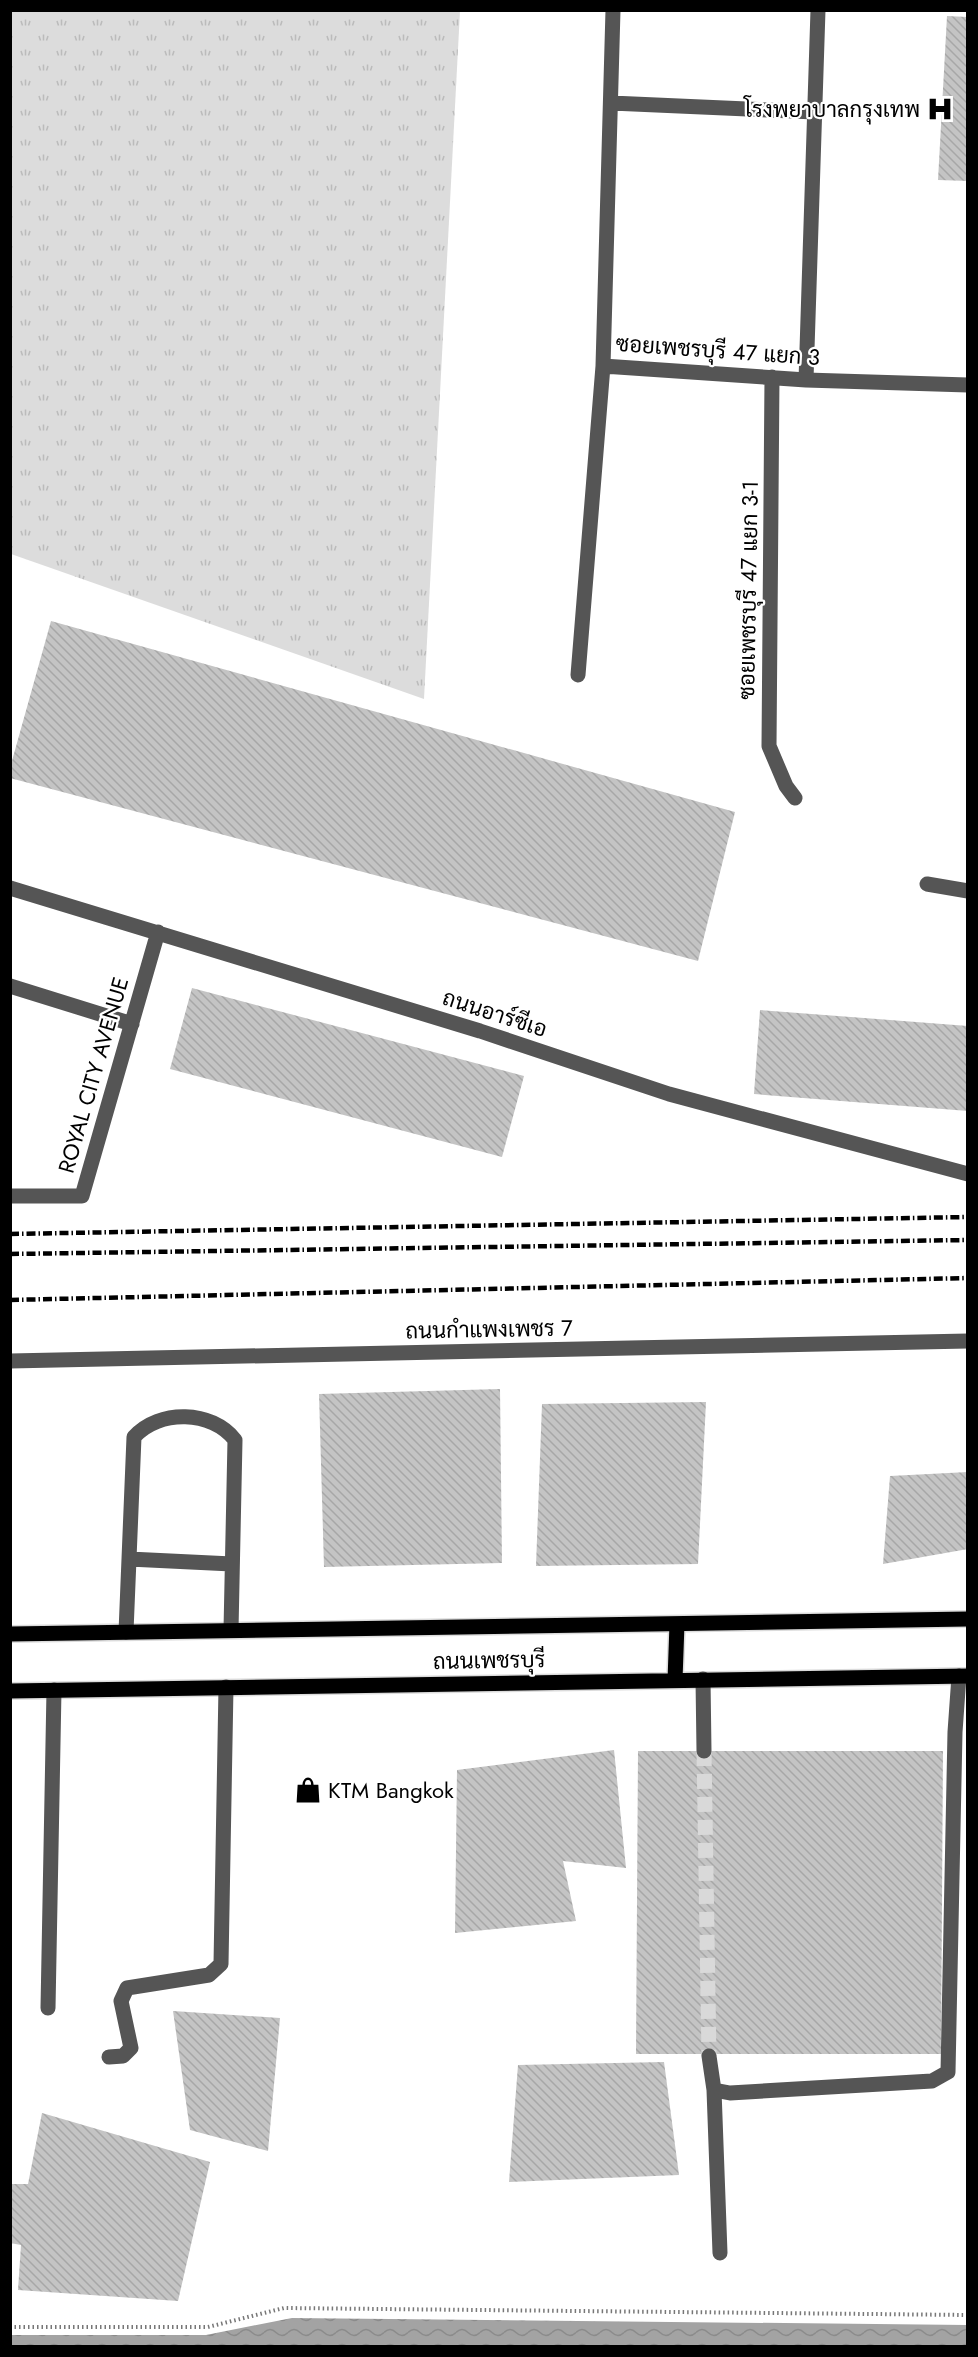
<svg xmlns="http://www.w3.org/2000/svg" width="978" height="2357" font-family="Jost,Sarabun,sans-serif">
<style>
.grass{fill:url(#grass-tufts)}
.water{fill:url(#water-waves)}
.building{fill:url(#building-back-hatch)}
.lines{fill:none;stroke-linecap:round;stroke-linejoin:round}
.minor-tunnel{stroke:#d9d9d9;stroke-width:15;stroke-dasharray:15 8;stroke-linecap:butt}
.major-casing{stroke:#dbdbdb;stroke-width:18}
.path{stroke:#777;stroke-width:4;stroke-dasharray:1.5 3;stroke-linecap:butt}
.minor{stroke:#555;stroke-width:15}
.major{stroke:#000;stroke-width:15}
.rail{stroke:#000;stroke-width:4.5;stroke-dasharray:9 3 1.5 3;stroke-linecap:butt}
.labels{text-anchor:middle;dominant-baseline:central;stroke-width:4.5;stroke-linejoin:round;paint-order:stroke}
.poi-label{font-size:22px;fill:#000;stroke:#fff;text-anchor:end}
.street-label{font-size:22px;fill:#000;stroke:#fff}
</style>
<defs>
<pattern id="grass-tufts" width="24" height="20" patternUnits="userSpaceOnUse" patternTransform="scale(1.5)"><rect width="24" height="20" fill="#dcdcdc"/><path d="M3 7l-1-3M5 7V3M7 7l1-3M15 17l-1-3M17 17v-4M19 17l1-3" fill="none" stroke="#bbb"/></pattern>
<pattern id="water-waves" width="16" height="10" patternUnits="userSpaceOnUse" patternTransform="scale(1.5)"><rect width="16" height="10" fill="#a3a3a3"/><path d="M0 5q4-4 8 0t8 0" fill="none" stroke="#8b8b8b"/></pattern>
<pattern id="building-back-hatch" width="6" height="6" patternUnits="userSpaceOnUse" patternTransform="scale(1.5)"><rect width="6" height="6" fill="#c4c4c4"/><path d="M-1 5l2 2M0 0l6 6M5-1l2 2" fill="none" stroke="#a7a7a7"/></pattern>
</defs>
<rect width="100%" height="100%" fill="#fff"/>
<path class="grass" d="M11,10L460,11L424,699L11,554Z"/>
<path class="water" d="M292,2318L967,2325L968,2346H11V2335H206Z"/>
<path class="building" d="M947,16L968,17V181L938,180Z
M51,621L735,812L698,961L10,778V768Z
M192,988L524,1076L502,1157L170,1069Z
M760,1010L968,1026V1111L754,1094Z
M500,1389L502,1563L324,1567L319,1394Z
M706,1402L698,1564L536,1566L542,1404Z
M968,1472V1549L883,1564L890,1476Z
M614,1750L626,1868L563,1861L576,1921L455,1933L457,1770Z
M638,1751H943L941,2054H636Z
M173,2011L280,2018L268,2151L190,2130Z
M664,2062L679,2175L509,2182L518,2065Z
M42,2113L210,2162L178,2301L18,2290L21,2245L10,2243V2184H28Z"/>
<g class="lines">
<path class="minor-tunnel" d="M704,1751L709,2056"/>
<g class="major-casing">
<path id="major" d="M10,1634L968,1619
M675,1680L677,1624
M10,1691L968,1676"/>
</g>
<path class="path" d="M10,2327H208L284,2308L968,2315"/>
<path class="minor" d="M613,10L603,366L806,380L968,385
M611,103L815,112
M772,377L769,746L786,786L795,798
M806,380L818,10
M578,675L603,366
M927,884L968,891
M10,888L480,1031L669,1094L968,1174
M10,986L132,1024
M10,1196H82L158,932
M10,1361L968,1341
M129,1559L232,1564
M126,1632L134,1437C159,1409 212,1410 235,1440L231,1630
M703,1679L704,1751
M48,2008L54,1690
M709,2056L714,2090L720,2253
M109,2057L123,2056L131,2048L121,2001L127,1988L209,1975L221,1964L226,1687
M714,2090L730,2093L932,2081L948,2072L955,1732L959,1676"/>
<use href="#major" class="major"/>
<path class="rail" d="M10,1234L968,1217
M10,1254L968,1240
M10,1300L968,1278"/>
</g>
<defs>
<g id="hospital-bare" transform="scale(2.07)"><path d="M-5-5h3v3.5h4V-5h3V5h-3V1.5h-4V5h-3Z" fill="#000" stroke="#fff" stroke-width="2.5" paint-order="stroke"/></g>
<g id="shop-bare" transform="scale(2.07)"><path d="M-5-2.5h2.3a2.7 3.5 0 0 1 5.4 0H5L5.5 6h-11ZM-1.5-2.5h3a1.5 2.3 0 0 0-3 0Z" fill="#000" stroke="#fff" stroke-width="2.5" paint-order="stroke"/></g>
</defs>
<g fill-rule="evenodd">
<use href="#hospital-bare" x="940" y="109"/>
<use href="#shop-bare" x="308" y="1790"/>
</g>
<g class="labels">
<g class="poi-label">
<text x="920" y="109">โรงพยาบาลกรุงเทพ</text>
<text x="328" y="1790" text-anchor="start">KTM Bangkok</text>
</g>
<g class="street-label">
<text transform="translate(718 350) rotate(4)">ซอยเพชรบุรี 47 แยก 3</text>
<text transform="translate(748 590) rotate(-89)">ซอยเพชรบุรี 47 แยก 3-1</text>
<text transform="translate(495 1013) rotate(18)">ถนนอาร์ซีเอ</text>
<text transform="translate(93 1075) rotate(-74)">ROYAL CITY AVENUE</text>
<text transform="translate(489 1329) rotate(-1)">ถนนกำแพงเพชร 7</text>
<text transform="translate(489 1660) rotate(-1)">ถนนเพชรบุรี</text>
</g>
</g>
<rect width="978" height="2357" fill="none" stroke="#000000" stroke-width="24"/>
</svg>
